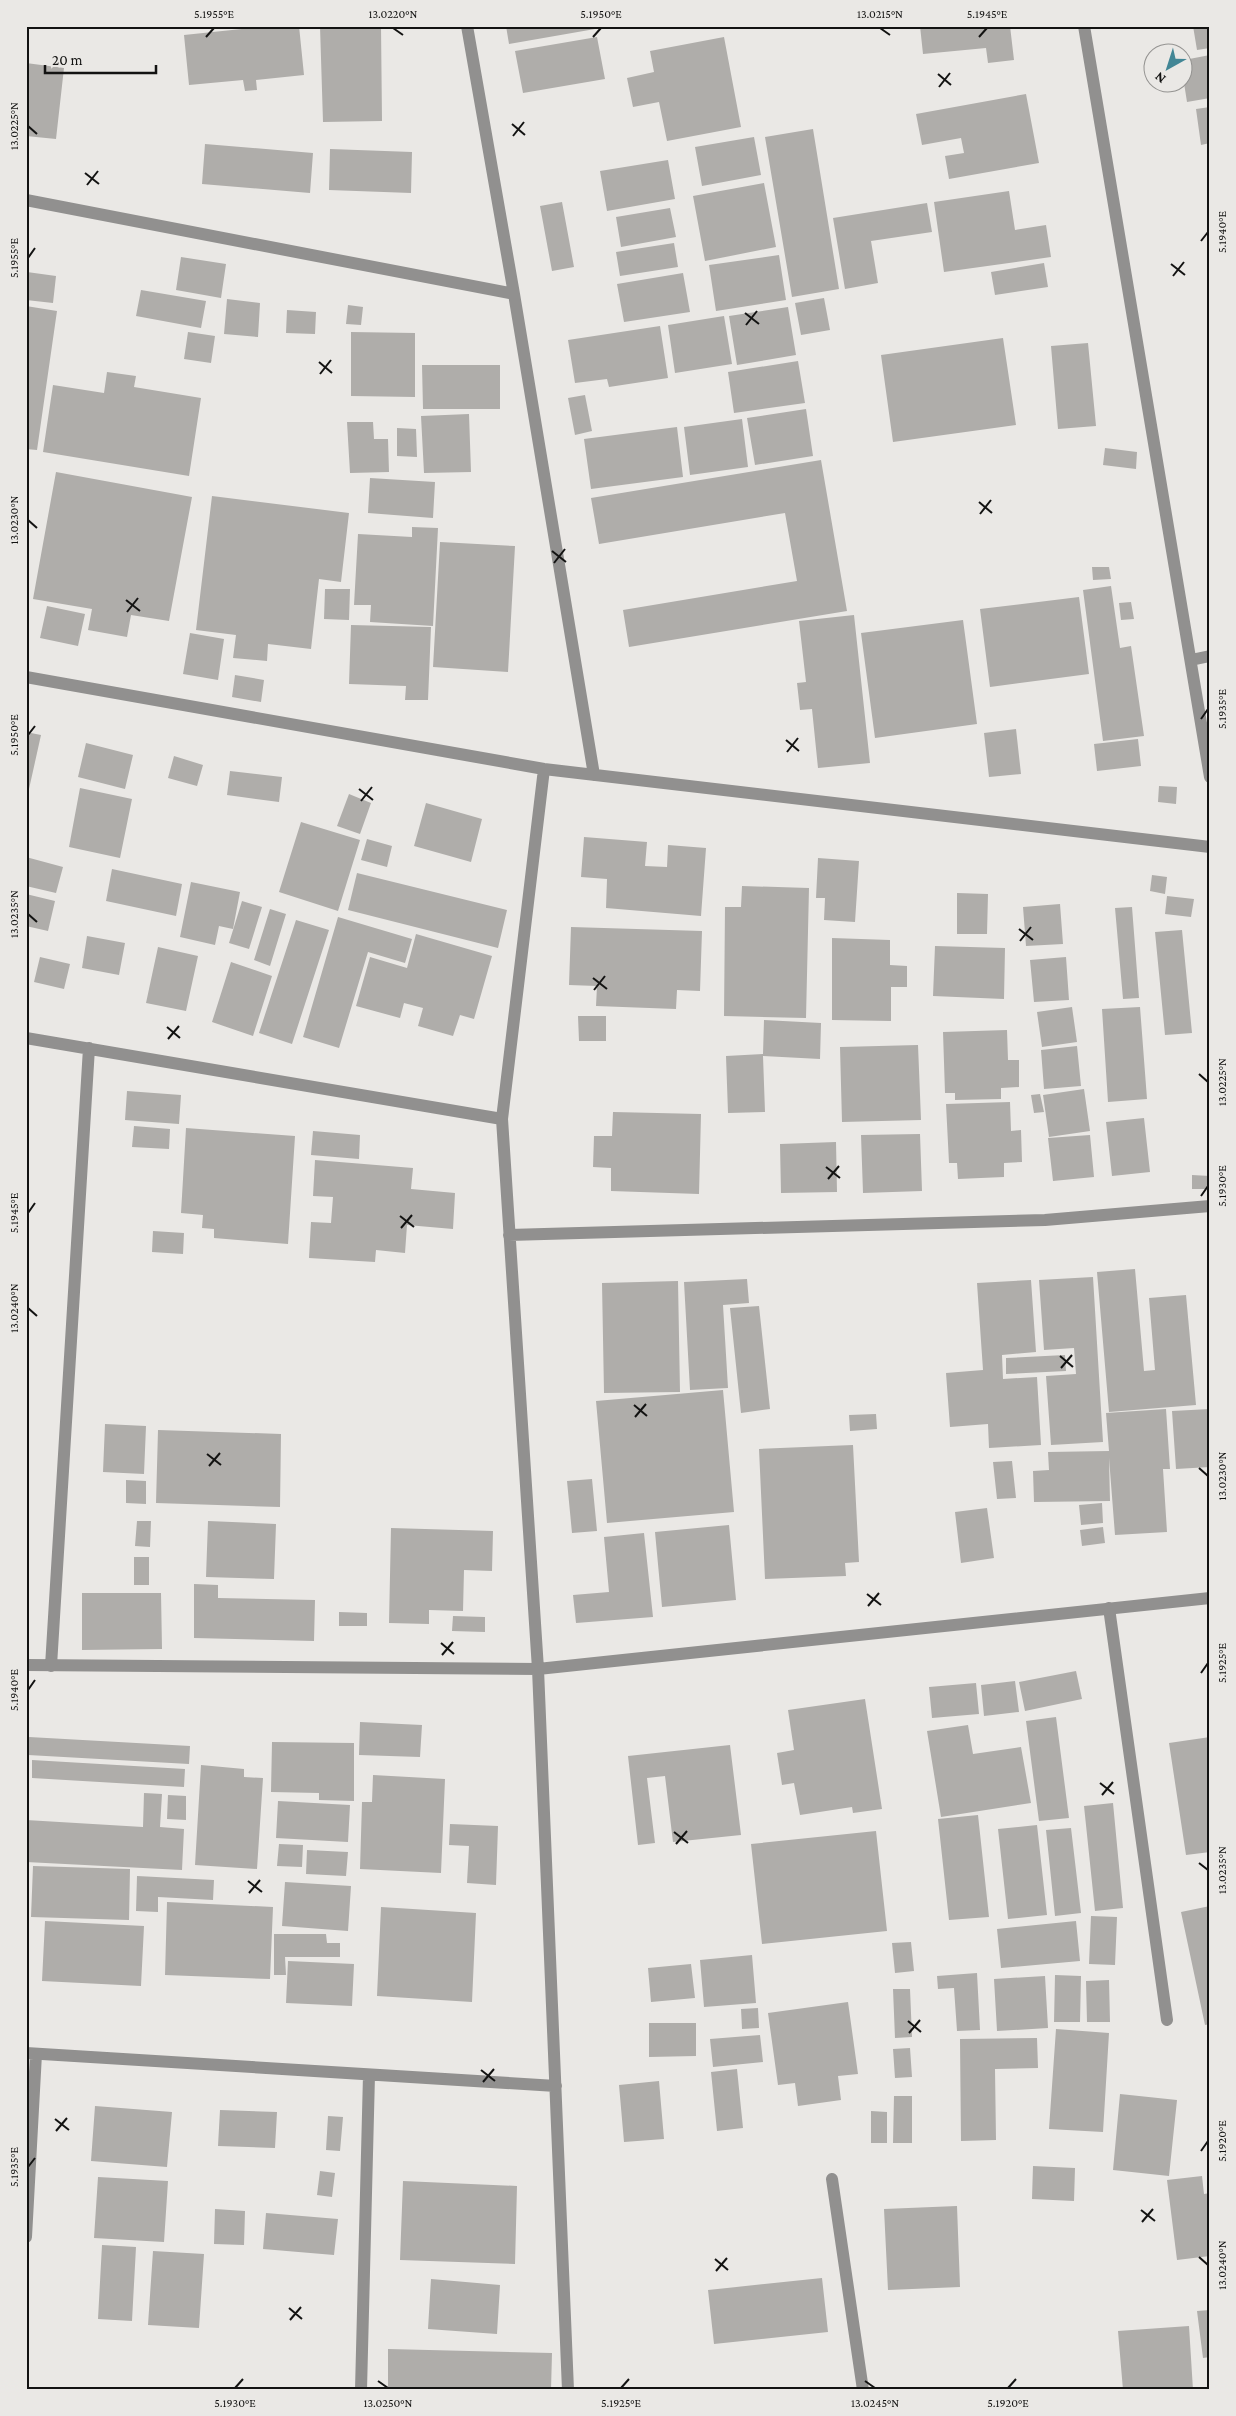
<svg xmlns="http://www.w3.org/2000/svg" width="1236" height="2416" font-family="'Crimson Pro',serif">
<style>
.building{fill:#afadaa}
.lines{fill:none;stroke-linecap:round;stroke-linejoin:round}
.minor{stroke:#91908f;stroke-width:12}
.ticks{fill:none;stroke:#131312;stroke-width:2}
.neatline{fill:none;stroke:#131312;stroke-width:2}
.ticks-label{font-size:12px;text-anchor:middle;fill:#131312}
</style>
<rect width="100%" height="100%" fill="#eae8e5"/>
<path class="building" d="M271,26H299L304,75L256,80L257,90L245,91L243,80L189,85L184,35Z
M320,26H381L382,121L323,122Z
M506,26H595V29L509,44Z
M920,26H1010L1014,60L988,63L986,48L923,54Z
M1193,26H1210V48L1197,50Z
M597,37L605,79L523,93L515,51Z
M724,37L741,127L667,141L659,102L633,107L627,78L654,72L650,51Z
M1210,55V98L1187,102L1184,83V60Z
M26,63L64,68L56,139L26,136Z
M1026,94L1039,163L949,179L945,156L964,153L961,138L922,145L916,114Z
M1210,107V143L1201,145L1196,109Z
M813,129L839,289L792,297L765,137Z
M754,137L761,175L702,186L695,147Z
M205,144L313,153L310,193L202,184Z
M330,149L412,152L411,193L329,190Z
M668,160L675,199L607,211L600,171Z
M764,183L776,247L705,261L693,196Z
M1009,191L1015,230L1046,225L1051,257L944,272L934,202Z
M562,202L574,267L552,271L540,206Z
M927,203L932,232L871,241L878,283L845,289L833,218Z
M670,208L676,237L621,247L616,217Z
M674,243L678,267L620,276L616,252Z
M779,255L786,300L716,311L709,265Z
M181,257L226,264L221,298L176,290Z
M1044,263L1048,287L995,295L991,272Z
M27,272L56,276L53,303L26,300Z
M683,273L690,312L624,322L617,284Z
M141,290L206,301L201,328L136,316Z
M824,298L830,330L801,335L795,303Z
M227,299L260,303L258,337L224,334Z
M348,305L363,307L361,325L346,324Z
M26,306L57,311L37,450L26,449Z
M788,307L796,355L737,365L729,316Z
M287,310L316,312L315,334L286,333Z
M724,316L732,364L675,373L668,325Z
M660,326L668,378L609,387L607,379L575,383L568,340Z
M188,332L215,336L211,363L184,359Z
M351,332L415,333V397L351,396Z
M1003,338L1016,425L893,442L881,355Z
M1088,343L1096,426L1058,429L1051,346Z
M798,361L805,403L734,413L728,372Z
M422,365H500V409H423Z
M107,372L136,376L134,387L201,398L189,476L43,452L53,385L104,393Z
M585,395L592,431L575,435L568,398Z
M806,409L813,456L755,465L747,418Z
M469,414L471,472L424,473L421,416Z
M742,419L748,467L690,475L684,427Z
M347,422H373L374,439H388L389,472L350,473Z
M677,427L683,477L591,489L584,439Z
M397,428L416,429L417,457L397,456Z
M1105,448L1137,452L1136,469L1103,465Z
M821,460L847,611L629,647L623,610L797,581L785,513L599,544L591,498Z
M56,472L192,497L169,621L131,615L127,637L88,630L92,609L33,599Z
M370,478L435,482L433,518L368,513Z
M212,496L349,513L341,582L319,579L311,649L268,644L267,661L233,658L236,635L196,630Z
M412,527L438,528L433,626L370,622L371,605H354L358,534L412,537Z
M440,542L515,546L508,672L433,667Z
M1092,567H1109L1111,579L1093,580Z
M1111,586L1120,648L1131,646L1144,736L1103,741L1083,590Z
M325,589H350L349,620L324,619Z
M1079,597L1089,674L990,687L980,609Z
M1131,602L1134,619L1121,620L1119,603Z
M47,606L85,614L78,646L40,638Z
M854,615L870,763L818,768L812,709L800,710L797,683L806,682L799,621Z
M963,620L977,724L875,738L861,633Z
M351,625L431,627L428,700H405L406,686L349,684Z
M190,633L224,639L218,680L183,674Z
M235,675L264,680L261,702L232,697Z
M1016,729L1021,774L989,777L984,733Z
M26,732L41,735L27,798H26Z
M1138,739L1141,766L1097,771L1094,744Z
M86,743L133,755L125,789L78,777Z
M174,756L203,765L197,786L168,778Z
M230,771L282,777L279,802L227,795Z
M1159,786L1177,787L1176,804L1158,802Z
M80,788L132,799L120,858L69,847Z
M349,794L371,803L360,834L337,826Z
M426,803L482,819L471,862L414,846Z
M301,822L360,840L338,911L279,892Z
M584,837L647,842L645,866L667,867L668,845L706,848L701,916L606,908L607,879L581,877Z
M367,839L392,846L387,867L361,860Z
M26,857L63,867L56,893L26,886Z
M818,858L859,861L855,922L824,920L825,898H816Z
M112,869L182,884L176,916L106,901Z
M357,873L507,910L498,948L348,910Z
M1152,875L1167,877L1165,894L1150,891Z
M191,882L240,892L233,929L219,926L215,945L180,937Z
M742,886L809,888L806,1018L724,1016L725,907H741Z
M957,893L988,894L987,934H957Z
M26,894L55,901L48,931L26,926Z
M1167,896L1194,899L1191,917L1165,914Z
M242,901L262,907L249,949L229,943Z
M1060,904L1063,944L1026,946L1023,907Z
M1132,907L1139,998L1123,999L1115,908Z
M270,909L286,914L270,966L254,960Z
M338,917L412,939L405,963L368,952L339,1048L303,1037Z
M296,920L329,930L292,1044L259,1033Z
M571,927L702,931L700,991L677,990L676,1009L596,1006L597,986L569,985Z
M1182,930L1192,1033L1165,1035L1155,932Z
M416,934L492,956L474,1019L460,1015L453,1036L418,1026L423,1008L404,1003L400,1018L356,1006L370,957L407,968Z
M87,936L125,943L119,975L82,968Z
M832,938L890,940V965L907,966V987H891V1021L832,1020Z
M935,946L1005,948L1004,999L933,996Z
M158,947L198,956L186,1011L146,1003Z
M40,957L70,964L64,989L34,982Z
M1066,957L1069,1000L1034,1002L1030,960Z
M231,962L272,976L253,1036L212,1022Z
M1072,1007L1077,1042L1042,1047L1037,1012Z
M1140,1007L1147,1099L1108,1102L1102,1009Z
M578,1016H606V1041H579Z
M764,1020L821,1023L820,1059L763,1056L765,1112L728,1113L726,1056L763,1054Z
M1007,1030L1008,1060H1019V1087L1001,1088V1099L955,1100V1093H945L943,1032Z
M918,1045L921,1120L842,1122L840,1047Z
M1077,1046L1081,1086L1044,1089L1041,1050Z
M1084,1089L1090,1131L1049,1137L1043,1095Z
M127,1091L181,1095L179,1124L125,1120Z
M1040,1094L1044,1112L1034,1113L1031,1095Z
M1010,1102L1011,1131L1021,1130L1022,1162L1004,1163V1177L958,1179L957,1163H949L946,1104Z
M613,1112L701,1114L699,1194L611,1191V1168L593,1167L594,1136H612Z
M1144,1118L1150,1172L1112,1176L1106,1122Z
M134,1126L170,1129L169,1149L132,1147Z
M186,1128L295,1136L288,1244L214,1238V1229L202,1228L203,1215L181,1213Z
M313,1131L360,1135L359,1159L311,1155Z
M920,1134L922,1191L863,1193L861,1135Z
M1090,1135L1094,1177L1053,1181L1048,1138Z
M836,1142L837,1192L781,1193L780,1144Z
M315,1160L413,1168L411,1189L455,1193L453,1229L407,1225L405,1253L376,1250L375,1262L309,1258L311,1222L331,1223L333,1197L313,1196Z
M1192,1175L1210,1176V1189H1192Z
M153,1231L184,1233L183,1254L152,1252Z
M1135,1269L1144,1371L1155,1370L1149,1298L1186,1295L1196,1405L1109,1412L1097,1272Z
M1093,1277L1103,1442L1051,1445L1046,1376L1076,1374L1074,1348L1044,1350L1039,1280Z
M747,1279L749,1303L723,1305L728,1388L690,1390L684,1282Z
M1031,1280L1036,1352L1002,1355L1003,1379L1037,1377L1041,1445L989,1448L988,1424L950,1427L946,1373L983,1370L977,1283Z
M678,1281L680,1392L604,1393L602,1283Z
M759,1306L770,1409L741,1413L730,1308Z
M1065,1355L1066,1371L1006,1374V1358Z
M723,1390L734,1512L607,1523L596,1401Z
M1166,1409L1170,1469H1163L1167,1532L1115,1535L1109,1458L1110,1501L1034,1502L1033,1471L1049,1470L1048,1452L1109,1451L1106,1413Z
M1210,1409V1467L1176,1469L1172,1411Z
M876,1414L877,1429L850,1431L849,1415Z
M105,1424L146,1426L144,1474L103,1472Z
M158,1430L281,1434L280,1507L156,1503Z
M853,1445L859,1562L845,1563L846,1576L765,1579L759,1449Z
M1012,1461L1016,1498L997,1499L993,1462Z
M592,1479L597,1531L572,1533L567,1481Z
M126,1480L146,1481V1504L126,1503Z
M1102,1503L1103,1523L1081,1525L1079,1505Z
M987,1508L994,1558L961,1563L955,1512Z
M137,1521H151L150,1547L135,1546Z
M208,1521L276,1524L274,1579L206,1577Z
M729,1525L736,1600L662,1607L655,1532Z
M1103,1527L1105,1543L1082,1546L1080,1530Z
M391,1528L493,1531L492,1571L464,1570L463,1611L429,1610V1624L389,1623Z
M644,1533L653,1617L576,1623L573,1595L609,1592L604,1537Z
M134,1557H149V1585H134Z
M194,1584L218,1585V1598L315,1600L314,1641L194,1638Z
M82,1593H161L162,1649L82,1650Z
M339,1612L367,1613V1626H339Z
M453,1616L485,1617V1632L452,1631Z
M1076,1671L1082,1699L1025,1711L1019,1682Z
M1015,1681L1019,1712L984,1716L981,1685Z
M976,1683L979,1714L932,1718L929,1687Z
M865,1699L882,1809L853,1813L852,1807L800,1815L794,1783L782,1785L777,1753L794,1750L788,1710Z
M1056,1717L1069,1818L1039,1821L1026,1721Z
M360,1722L422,1725L420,1757L359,1755Z
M968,1725L973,1754L1021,1747L1031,1803L941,1817L927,1731Z
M29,1737L190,1746L189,1764L28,1755Z
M1210,1737V1852L1186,1855L1169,1743Z
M272,1742L354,1743V1801L319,1800V1793L271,1792Z
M730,1745L741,1835L673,1842L665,1776L647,1778L655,1843L638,1845L628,1756Z
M32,1760L185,1769L184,1787L32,1778Z
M201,1765L244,1769V1777L263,1778L257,1869L195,1865Z
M373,1775L445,1779L441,1873L360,1869L362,1802H372Z
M144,1793L162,1794L160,1827L184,1829L182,1870L26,1862V1820L143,1827Z
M168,1795L186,1796V1820L167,1819Z
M278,1801L350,1805L348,1842L276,1838Z
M1113,1803L1123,1908L1095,1911L1084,1806Z
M978,1815L989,1917L949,1920L938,1819Z
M450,1824L498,1826L496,1885L467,1883L469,1846L449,1845Z
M1037,1825L1047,1915L1008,1919L998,1829Z
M1071,1828L1081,1913L1055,1916L1046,1830Z
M876,1831L887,1931L762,1944L751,1844Z
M279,1844L303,1845L302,1867L277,1866Z
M307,1850L348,1852L346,1876L306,1874Z
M33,1866L130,1869L129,1920L31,1917Z
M137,1876L214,1880L213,1900L158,1897V1912L136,1911Z
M285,1882L351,1886L348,1931L282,1926Z
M167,1902L273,1907L270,1979L165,1975Z
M1210,1906V2024L1205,2025L1181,1912Z
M381,1907L476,1913L472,2002L377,1996Z
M1091,1916L1117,1917L1115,1965L1089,1964Z
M45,1921L144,1926L141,1986L42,1981Z
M1076,1921L1080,1961L1001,1968L997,1929Z
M274,1934H326L327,1943H340V1957H285L286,1975H274Z
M911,1942L914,1971L895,1973L892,1943Z
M752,1955L756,2003L704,2007L700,1960Z
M288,1961L354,1964L352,2006L286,2003Z
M691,1964L695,1998L651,2002L648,1968Z
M977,1973L980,2030L957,2031L954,1988L938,1989L937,1976Z
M1055,1975L1081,1976L1080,2022H1054Z
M1045,1976L1048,2028L997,2031L994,1979Z
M1109,1980L1110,2022H1087L1086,1981Z
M893,1989H910L912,2037L895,2038Z
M848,2002L858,2074L838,2076L841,2100L798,2106L795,2083L778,2085L768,2013Z
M758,2008L759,2028L742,2029L741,2009Z
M649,2023H696V2056L649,2057Z
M1056,2029L1109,2033L1103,2132L1049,2129Z
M760,2035L763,2062L713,2067L710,2039Z
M1037,2038L1038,2068L995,2069L996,2140L961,2141L960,2039Z
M910,2048L912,2077L895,2078L893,2049Z
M737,2069L743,2128L717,2131L711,2072Z
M659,2081L664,2139L624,2142L619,2085Z
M1120,2094L1177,2100L1169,2176L1113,2170Z
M894,2096H912V2143H893Z
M95,2106L172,2112L167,2167L91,2161Z
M220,2110L277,2112L275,2148L218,2146Z
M871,2111L887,2112V2143H871Z
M328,2116L343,2117L340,2151L326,2150Z
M1033,2166L1075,2168L1074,2201L1032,2199Z
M320,2171L335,2173L332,2197L317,2195Z
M1202,2176L1204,2194L1210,2193V2256L1177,2260L1167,2180Z
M98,2177L168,2181L164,2242L94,2238Z
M403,2181L517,2186L515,2264L400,2260Z
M957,2206L960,2287L888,2290L884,2209Z
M215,2209L245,2211L244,2245L214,2244Z
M266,2213L338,2219L334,2255L263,2249Z
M102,2245L136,2247L132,2321L98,2319Z
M153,2251L204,2254L199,2328L148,2325Z
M822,2278L828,2332L714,2344L708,2290Z
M431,2279L500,2285L497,2334L428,2329Z
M1210,2310V2357L1203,2358L1197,2311Z
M1189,2326L1193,2390H1123L1118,2331Z
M388,2349L552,2353L551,2390H388Z"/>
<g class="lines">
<path class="minor" d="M467,26L514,294L594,775
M1084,26L1210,777
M26,200L514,294
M1191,660L1210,656
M26,677L544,769L1210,847
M544,769L502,1119L538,1669L568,2390
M26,1038L502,1119
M509,1235L1045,1220L1210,1206
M1109,1608L1167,2020
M26,1665L538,1669L1210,1598
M51,1666L89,1048
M26,2053L556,2086
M832,2179L863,2390
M26,2237L36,2054
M361,2390L369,2075"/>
</g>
<path class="ticks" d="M393,28L403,35M880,28L890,35M206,37L214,28M593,37L601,28M979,37L987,28M938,74L951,85M939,87L950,73M512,124L525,135M28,126L37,134M513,136L524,122M85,173L99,184M87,185L98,171M1201,241L1208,232M28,258L35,248M1171,264L1185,275M1173,276L1184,262M745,313L759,324M746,325L757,311M319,362L332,373M320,374L331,360M979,502L992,513M980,514L991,500M28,520L37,528M552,551L566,562M554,563L565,549M126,600L140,611M127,612L138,598M1201,719L1208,709M28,735L35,726M786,740L799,751M787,752L798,738M359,789L373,800M361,801L372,787M28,914L37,922M1019,929L1033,940M1020,941L1031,927M593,978L607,989M594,990L605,976M167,1027L180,1038M168,1039L179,1026M1199,1074L1208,1082M826,1167L840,1178M828,1179L839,1166M1201,1196L1208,1186M28,1213L35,1203M400,1216L414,1227M401,1228L412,1215M28,1308L37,1316M1060,1356L1073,1367M1061,1368L1072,1355M634,1405L647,1416M635,1417L646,1404M207,1454L221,1465M209,1466L220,1453M1199,1468L1208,1476M867,1594L881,1605M868,1606L879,1593M441,1643L454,1654M442,1655L453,1642M1201,1673L1208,1663M28,1690L35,1680M1100,1783L1114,1794M1102,1795L1113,1782M674,1832L688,1843M676,1844L687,1831M1199,1863L1208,1870M248,1881L262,1892M249,1893L260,1880M908,2021L921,2032M909,2033L920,2020M481,2070L495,2081M483,2082L494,2069M55,2119L69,2130M56,2131L67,2118M1201,2151L1208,2141M28,2167L35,2158M1141,2210L1155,2221M1142,2222L1153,2209M1199,2257L1208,2265M715,2259L728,2270M716,2271L727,2258M289,2308L302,2319M290,2320L301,2307M378,2381L388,2388M865,2381L875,2388M235,2388L243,2379M621,2388L629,2379M1008,2388L1016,2379"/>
<rect width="1236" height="2416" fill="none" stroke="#eae8e5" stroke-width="55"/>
<g transform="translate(1168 68) rotate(219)"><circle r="24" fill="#eae8e5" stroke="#949391"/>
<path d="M0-4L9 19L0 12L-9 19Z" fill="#428695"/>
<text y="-8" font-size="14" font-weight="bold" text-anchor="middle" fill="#131312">N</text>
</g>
<path d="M45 65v8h111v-8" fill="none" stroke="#131312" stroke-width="2.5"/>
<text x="52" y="65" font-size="15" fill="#131312" stroke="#eae8e5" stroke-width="4" paint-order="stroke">20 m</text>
<rect x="28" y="28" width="1180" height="2360" class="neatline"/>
<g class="ticks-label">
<text x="214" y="18">5.1955°E</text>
<text x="393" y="18">13.0220°N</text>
<text x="601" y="18">5.1950°E</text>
<text x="880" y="18">13.0215°N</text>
<text x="987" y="18">5.1945°E</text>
<text transform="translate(14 126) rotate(-90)" y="4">13.0225°N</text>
<text transform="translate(1222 232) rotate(-90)" y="4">5.1940°E</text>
<text transform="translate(14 258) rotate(-90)" y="4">5.1955°E</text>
<text transform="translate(14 520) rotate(-90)" y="4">13.0230°N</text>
<text transform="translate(1222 709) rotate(-90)" y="4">5.1935°E</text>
<text transform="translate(14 735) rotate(-90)" y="4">5.1950°E</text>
<text transform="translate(14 914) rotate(-90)" y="4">13.0235°N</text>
<text transform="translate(1222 1082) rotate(-90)" y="4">13.0225°N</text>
<text transform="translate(1222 1186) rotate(-90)" y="4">5.1930°E</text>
<text transform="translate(14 1213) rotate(-90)" y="4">5.1945°E</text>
<text transform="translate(14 1308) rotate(-90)" y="4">13.0240°N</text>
<text transform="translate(1222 1476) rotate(-90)" y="4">13.0230°N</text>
<text transform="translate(1222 1663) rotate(-90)" y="4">5.1925°E</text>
<text transform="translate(14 1690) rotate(-90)" y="4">5.1940°E</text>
<text transform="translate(1222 1870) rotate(-90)" y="4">13.0235°N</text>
<text transform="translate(1222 2141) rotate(-90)" y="4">5.1920°E</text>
<text transform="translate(14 2167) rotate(-90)" y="4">5.1935°E</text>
<text transform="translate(1222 2265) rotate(-90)" y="4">13.0240°N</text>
<text x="235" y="2407">5.1930°E</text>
<text x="388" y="2407">13.0250°N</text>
<text x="621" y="2407">5.1925°E</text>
<text x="875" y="2407">13.0245°N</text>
<text x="1008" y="2407">5.1920°E</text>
</g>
</svg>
